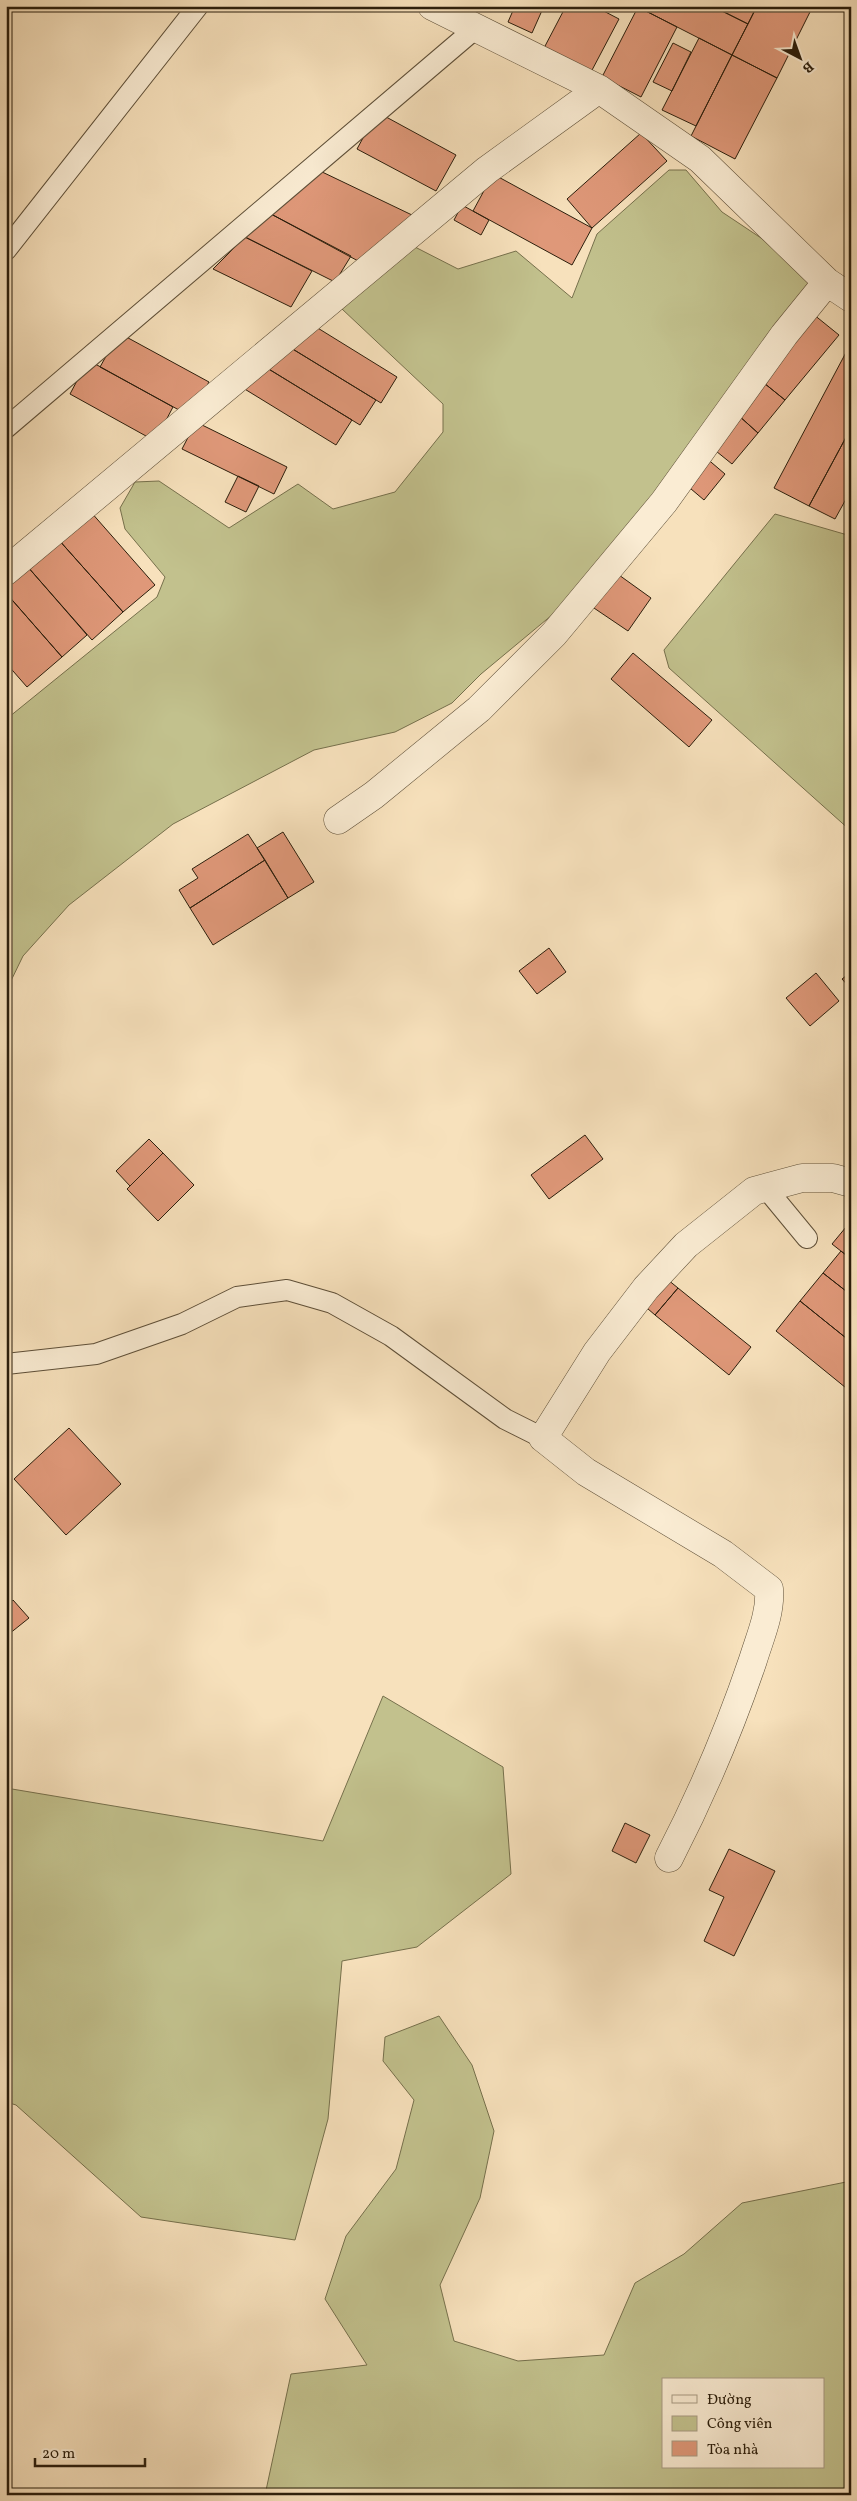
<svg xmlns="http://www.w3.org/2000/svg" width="857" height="2501" font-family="Vollkorn,serif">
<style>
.green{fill:#c2c18d;stroke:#76704c;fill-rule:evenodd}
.building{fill:#df9879;stroke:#2b1e0c}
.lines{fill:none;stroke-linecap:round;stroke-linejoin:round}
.service-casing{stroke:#5e4f38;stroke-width:22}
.minor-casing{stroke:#5e4f38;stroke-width:29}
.service{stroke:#faecd3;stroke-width:20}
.minor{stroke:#faecd3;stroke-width:28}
</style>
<rect width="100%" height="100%" fill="#f7e1bc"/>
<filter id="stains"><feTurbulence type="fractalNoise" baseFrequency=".004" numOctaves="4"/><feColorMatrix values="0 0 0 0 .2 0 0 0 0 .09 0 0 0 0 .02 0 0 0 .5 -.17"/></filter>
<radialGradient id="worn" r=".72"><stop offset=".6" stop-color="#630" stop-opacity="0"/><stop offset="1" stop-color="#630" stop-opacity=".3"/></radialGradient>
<path class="green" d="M669,170H686L722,212L800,264L813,287L644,508L558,610L481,674L452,703L395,732L314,750L173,824L69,905L23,956L6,991V728L9,717L157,597L165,577L125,529L120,508L135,482L159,481L229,528L298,484L333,509L395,492L443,432V404L342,309L349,296L415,247L458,269L516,251L572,298L597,234Z
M775,514L851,536V831L669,668L664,650Z
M383,1696L503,1767L511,1874L417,1947L342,1961L328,2119L295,2240L141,2217L16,2105L6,2102V1788L323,1841Z
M439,2016L472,2065L494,2131L480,2198L440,2285L454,2341L518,2361L604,2355L635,2283L684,2254L742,2203L851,2181V2495H265L291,2374L367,2365L325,2299L346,2236L396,2169L414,2100L383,2061L385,2037ZM663,2380H823V2467H663Z"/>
<path class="building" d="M515,6H544L532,33L508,22Z
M566,6H594L619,19L591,72L544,48Z
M712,6H757L748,24Z
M712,6L748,24L732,55L638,7Z
M757,6H813L777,78L732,55Z
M638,7L677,27L641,97L602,77Z
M699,38L732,55L696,126L662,110Z
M673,43L691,52L672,91L653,82Z
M732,55L777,78L735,159L691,136Z
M377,112L456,155L436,191L357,149Z
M641,133L667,161L592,228L567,199Z
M318,170L412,215L360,262L271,214Z
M493,174L592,228L572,265L473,211Z
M462,205L489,220L481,235L454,220Z
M271,214L351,256L335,282L245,237Z
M245,237L312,271L291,307L213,269Z
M813,314L839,335L785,400L759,379Z
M308,322L397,377L381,403L291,348Z
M119,333L209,382L190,416L100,367Z
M851,343V428L809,506L774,488Z
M291,348L376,400L360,425L267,368Z
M88,360L173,407L155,441L70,394Z
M267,368L352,420L336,445L243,388Z
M764,383L785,400L758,433L738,415Z
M738,415L758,433L732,464L711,447Z
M196,422L287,467L274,494L182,449Z
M851,428V490L835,519L809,506Z
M705,457L725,474L704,500L684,483Z
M238,476L259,486L246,512L225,502Z
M90,511L155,585L123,612L58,539Z
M58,539L123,612L92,640L27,566Z
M27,566L87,635L62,657L6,593V584Z
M612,570L651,598L628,631L588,604Z
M6,593L62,657L27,687L6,663Z
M633,653L712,720L689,747L611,679Z
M283,832L314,882L288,898L257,848Z
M248,834L265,860L190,908L179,890L198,878L192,869Z
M265,860L288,898L213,945L190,908Z
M549,948L566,972L537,994L519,971Z
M851,972V989L842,979Z
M816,973L839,1001L810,1026L786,998Z
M585,1135L603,1159L549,1199L531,1175Z
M149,1139L163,1153L130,1186L116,1171Z
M163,1153L194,1185L158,1221L127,1189Z
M851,1221V1259L832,1244Z
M841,1251L851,1259V1295L823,1273Z
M823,1273L851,1295V1342L800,1301Z
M662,1275L678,1288L655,1315L640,1302Z
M678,1288L751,1347L729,1375L655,1315Z
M800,1301L851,1342V1392L776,1331Z
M69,1428L121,1484L66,1535L14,1479Z
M13,1600L29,1618L9,1634L6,1631V1606Z
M625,1823L650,1835L636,1863L612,1851Z
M729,1849L775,1871L734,1956L704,1941L724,1897L709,1890Z"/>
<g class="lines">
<g class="service-casing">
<path id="service" d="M6,250L198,6
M6,428L476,28
M765,1187L807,1238
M6,1364L96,1354L182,1324L237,1297L287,1290L332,1303L391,1336L505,1419L543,1438"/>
</g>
<g class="minor-casing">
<path id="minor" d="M432,6L599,89L700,159L827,282L851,298
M6,571L487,170L599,89
M338,820L374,795L479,709L554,634L664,502L784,335L827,282
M669,1858C702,1794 730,1728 753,1660C760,1637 771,1613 769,1589L723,1554L586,1472L543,1438L597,1352L646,1288L686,1245L754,1191L802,1178H833L851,1183"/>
</g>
<use href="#service" class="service"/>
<use href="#minor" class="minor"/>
</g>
<rect width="857" height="2501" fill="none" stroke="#f7e1bc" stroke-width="25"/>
<rect x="8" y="8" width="842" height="2486" fill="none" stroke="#2b1e0c" stroke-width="2.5"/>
<rect x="12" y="12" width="832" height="2476" fill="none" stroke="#2b1e0c"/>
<rect x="662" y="2378" width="162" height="90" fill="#faecd3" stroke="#a79a83"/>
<rect x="672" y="2395" width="25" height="8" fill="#faecd3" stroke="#a79a83"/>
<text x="707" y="2404" font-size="15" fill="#2b1e0c">Đường</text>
<rect x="672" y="2416" width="25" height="15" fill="#c2c18d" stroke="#a79a83"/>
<text x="707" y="2428" font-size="15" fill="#2b1e0c">Công viên</text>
<rect x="672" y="2441" width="25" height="15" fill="#df9879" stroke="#a79a83"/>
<text x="707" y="2454" font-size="15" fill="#2b1e0c">Tòa nhà</text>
<g transform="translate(800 58) rotate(139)" stroke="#faecd3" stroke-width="4" paint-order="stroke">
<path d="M0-4L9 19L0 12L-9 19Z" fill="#2b1e0c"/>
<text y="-8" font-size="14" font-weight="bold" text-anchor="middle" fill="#2b1e0c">B</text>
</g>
<path d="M35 2458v8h110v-8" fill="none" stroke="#2b1e0c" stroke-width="2.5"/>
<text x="42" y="2458" font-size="15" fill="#2b1e0c" stroke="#faecd3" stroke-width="4" paint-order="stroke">20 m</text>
<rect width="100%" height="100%" filter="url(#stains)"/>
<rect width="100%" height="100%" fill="url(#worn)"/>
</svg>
